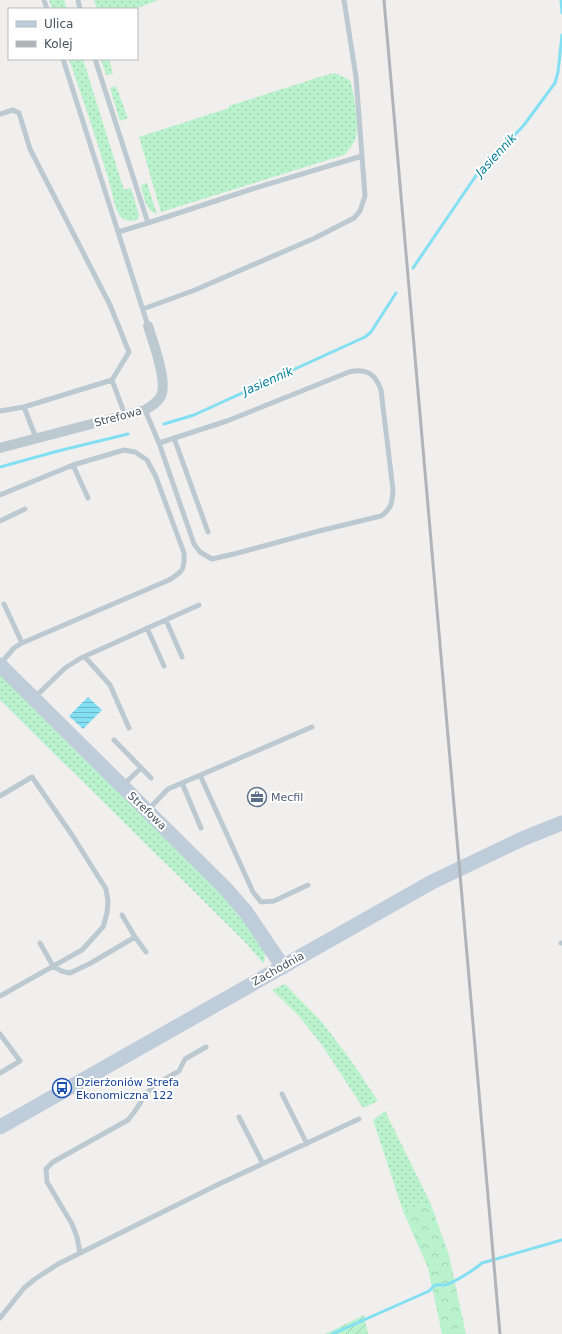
<svg xmlns="http://www.w3.org/2000/svg" width="562" height="1334" font-family="'DejaVu Sans',sans-serif">
<style>
.grass{fill:url(#grass-dots)}
.forest{fill:url(#forest-crowns)}
.garden{fill:url(#garden-furrows)}
.water{fill:url(#water-rules)}
.lines{fill:none;stroke-linecap:round;stroke-linejoin:round}
.stream{stroke:#83dff2;stroke-width:3}
.lane{stroke:#bdc9d1;stroke-width:5}
.street{stroke:#bdc9d1;stroke-width:10}
.secondary{stroke:#bfccd9;stroke-width:15}
.rail{stroke:#b0b4b9;stroke-width:3}
.labels{text-anchor:middle;dominant-baseline:central;stroke-width:4;stroke-linejoin:round;paint-order:stroke}
.street-label{font-size:11px;fill:#45525d;stroke:#fff}
.service-label{font-size:11px;fill:#4e5e75;stroke:#fff;text-anchor:start}
.transit-label{font-size:11px;fill:#164399;stroke:#fff;text-anchor:start}
.water-label{font-size:12px;font-style:italic;fill:#04809b;stroke:#fff}
</style>
<defs>
<pattern id="grass-dots" width="8" height="8" patternUnits="userSpaceOnUse"><rect width="8" height="8" fill="#b9f2cd"/><path d="M2 2h.1M6 6h.1" fill="none" stroke="#a0d1b2" stroke-width="1.8" stroke-linecap="round"/></pattern>
<pattern id="forest-crowns" width="20" height="18" patternUnits="userSpaceOnUse"><rect width="20" height="18" fill="#b9f2cd"/><path d="M2 6a3 3 0 1 1 6 0M12 15a3 3 0 1 1 6 0" fill="none" stroke="#a0d1b2"/></pattern>
<pattern id="garden-furrows" width="10" height="10" patternUnits="userSpaceOnUse"><rect width="10" height="10" fill="#b9f2cd"/><path d="M-1 1l2-2M0 10L10 0M9 11l2-2" fill="none" stroke="#a0d1b2"/></pattern>
<pattern id="water-rules" width="6" height="5" patternUnits="userSpaceOnUse"><rect width="6" height="5" fill="#83dff2"/><path d="M0 2.5h6" fill="none" stroke="#6db7c7"/></pattern>
</defs>
<rect width="100%" height="100%" fill="#f1eeee"/>
<path class="grass" d="M49,0H64L67,9H52Z
M94,0H159L134,9H97Z
M69,59H83L124,190L131,188L139,215L137,220C132,222 124,221 120,216C114,208 112,191 109,181C97,140 83,100 69,59Z
M101,59H109L113,74L106,75Z
M335,73L350,80C354,93 359,124 356,137C354,144 349,150 344,155L161,212L139,137L229,108V106L326,75Z
M116,86L128,118L120,121L110,88Z
M147,183L157,214C145,210 144,197 141,185Z
M0,674L217,889L254,933L265,954L264,964L244,941L0,700Z
M285,984L322,1022L350,1059L378,1101L363,1108L322,1045L298,1015L272,990Z
M385,1111L430,1202L403,1211L373,1120Z"/>
<path class="forest" d="M430,1202L449,1255L466,1334H442L428,1268L403,1211Z"/>
<path class="garden" d="M364,1315L368,1334H325Z"/>
<path class="water" d="M88,697L102,710L83,729L69,716Z"/>
<g class="lines">
<path class="stream" d="M561,0L562,13
M413,268L475,177L524,125L555,83L558,72L562,35
M164,424L194,415L365,337L371,332L396,293
M0,467L58,451L128,434
M332,1334L429,1291L435,1285C438,1285 442,1285 445,1285C455,1282 474,1270 482,1263L562,1240"/>
<path class="lane" d="M44,0L47,9
M78,0L80,9
M63,59L148,326
M95,59L148,223L118,232
M0,114L13,110L19,113L30,149L110,305L129,352L112,380L24,407L0,411
M148,223L252,189L362,156L356,77L344,0
M143,309L195,290L315,238L354,218L360,211L365,196L362,156
M112,380L125,415
M24,407L36,438
M145,410L159,443L194,544L200,552L212,559L234,554L319,531L381,516C392,508 392,503 393,490L381,390C375,373 366,368 349,372L227,421L159,443
M174,438L208,532
M73,465L88,498
M0,495L73,465L124,450L135,452L147,460L156,477L184,553C185,570 182,572 169,580L22,643L14,648L0,664
M0,521L25,509
M4,604L22,643
M166,620L182,657
M147,628L164,666
M85,657L110,685L129,728
M34,698L65,668L81,658L199,605
M114,740L151,778
M200,775L253,892L261,902L274,901L308,885
M182,783L201,828
M122,786L141,768
M0,796L32,777L72,835L106,889L108,901L107,913L103,927L82,950L0,996
M148,810L168,789L312,727
M135,937L146,952
M40,943L53,966L61,971L70,973L91,963L135,937L122,915
M561,943H562
M0,1034L20,1061L0,1073
M282,1094L307,1144
M239,1117L263,1164
M80,1253L77,1237L72,1224L47,1182L46,1169L53,1162L128,1120L135,1111L144,1097L153,1086L179,1071L185,1059L206,1047
M0,1318L24,1288L35,1279L58,1264L217,1185L359,1119"/>
<path class="street" d="M0,448L145,410C152,406 160,401 162,393C166,377 153,342 148,326"/>
<path class="secondary" d="M0,665L225,888L246,912L283,967
M0,1127L432,882L522,839L562,823"/>
<path class="rail" d="M384,0L500,1334"/>
</g>
<defs>
<g id="office-ring" transform="scale(1)"><circle r="9.5" fill="#fff" stroke="#5c6f8a" stroke-width="1.5"/><path d="M-6-3h4V-5.5h4V-3h4V5H-6ZM-1-4.5V-3h2v-1.5ZM-6 0V1H6V0Z" fill="#5c6f8a"/></g>
<g id="bus-ring" transform="scale(1)"><circle r="9.5" fill="#fff" stroke="#1a4fb4" stroke-width="1.5"/><path d="M-5-6H5V4H4V6H2V4H-2V6H-4V4H-5ZM-3.5-4V0h7V-4ZM-3.5 1.2v1.5H-2V1.2ZM2 1.2v1.5H3.5V1.2Z" fill="#1a4fb4"/></g>
</defs>
<g fill-rule="evenodd">
<use href="#office-ring" x="257" y="797"/>
<use href="#bus-ring" x="62" y="1088"/>
</g>
<g class="labels">
<g class="street-label">
<text transform="translate(118 417) rotate(-15)">Strefowa</text>
<text transform="translate(147 811) rotate(44)">Strefowa</text>
<text transform="translate(278 969) rotate(-29)">Zachodnia</text>
</g>
<g class="service-label">
<text x="271" y="797">Mecfil</text>
</g>
<g class="transit-label">
<text x="76" y="1082">Dzierżoniów Strefa<tspan x="76" dy="13">Ekonomiczna 122</tspan></text>
</g>
<g class="water-label">
<text transform="translate(496 155) rotate(-47)">Jasiennik</text>
<text transform="translate(268 381) rotate(-24)">Jasiennik</text>
</g>
</g>
<rect x="8" y="8" width="130" height="52" fill="#ffffff" stroke="#b5babe"/>
<rect x="16" y="21" width="20" height="6" fill="#bfccd9" stroke="#b5babe"/>
<text x="44" y="28" font-size="12" fill="#45525d">Ulica</text>
<rect x="16" y="41" width="20" height="6" fill="#b0b4b9" stroke="#b5babe"/>
<text x="44" y="48" font-size="12" fill="#45525d">Kolej</text>
</svg>
